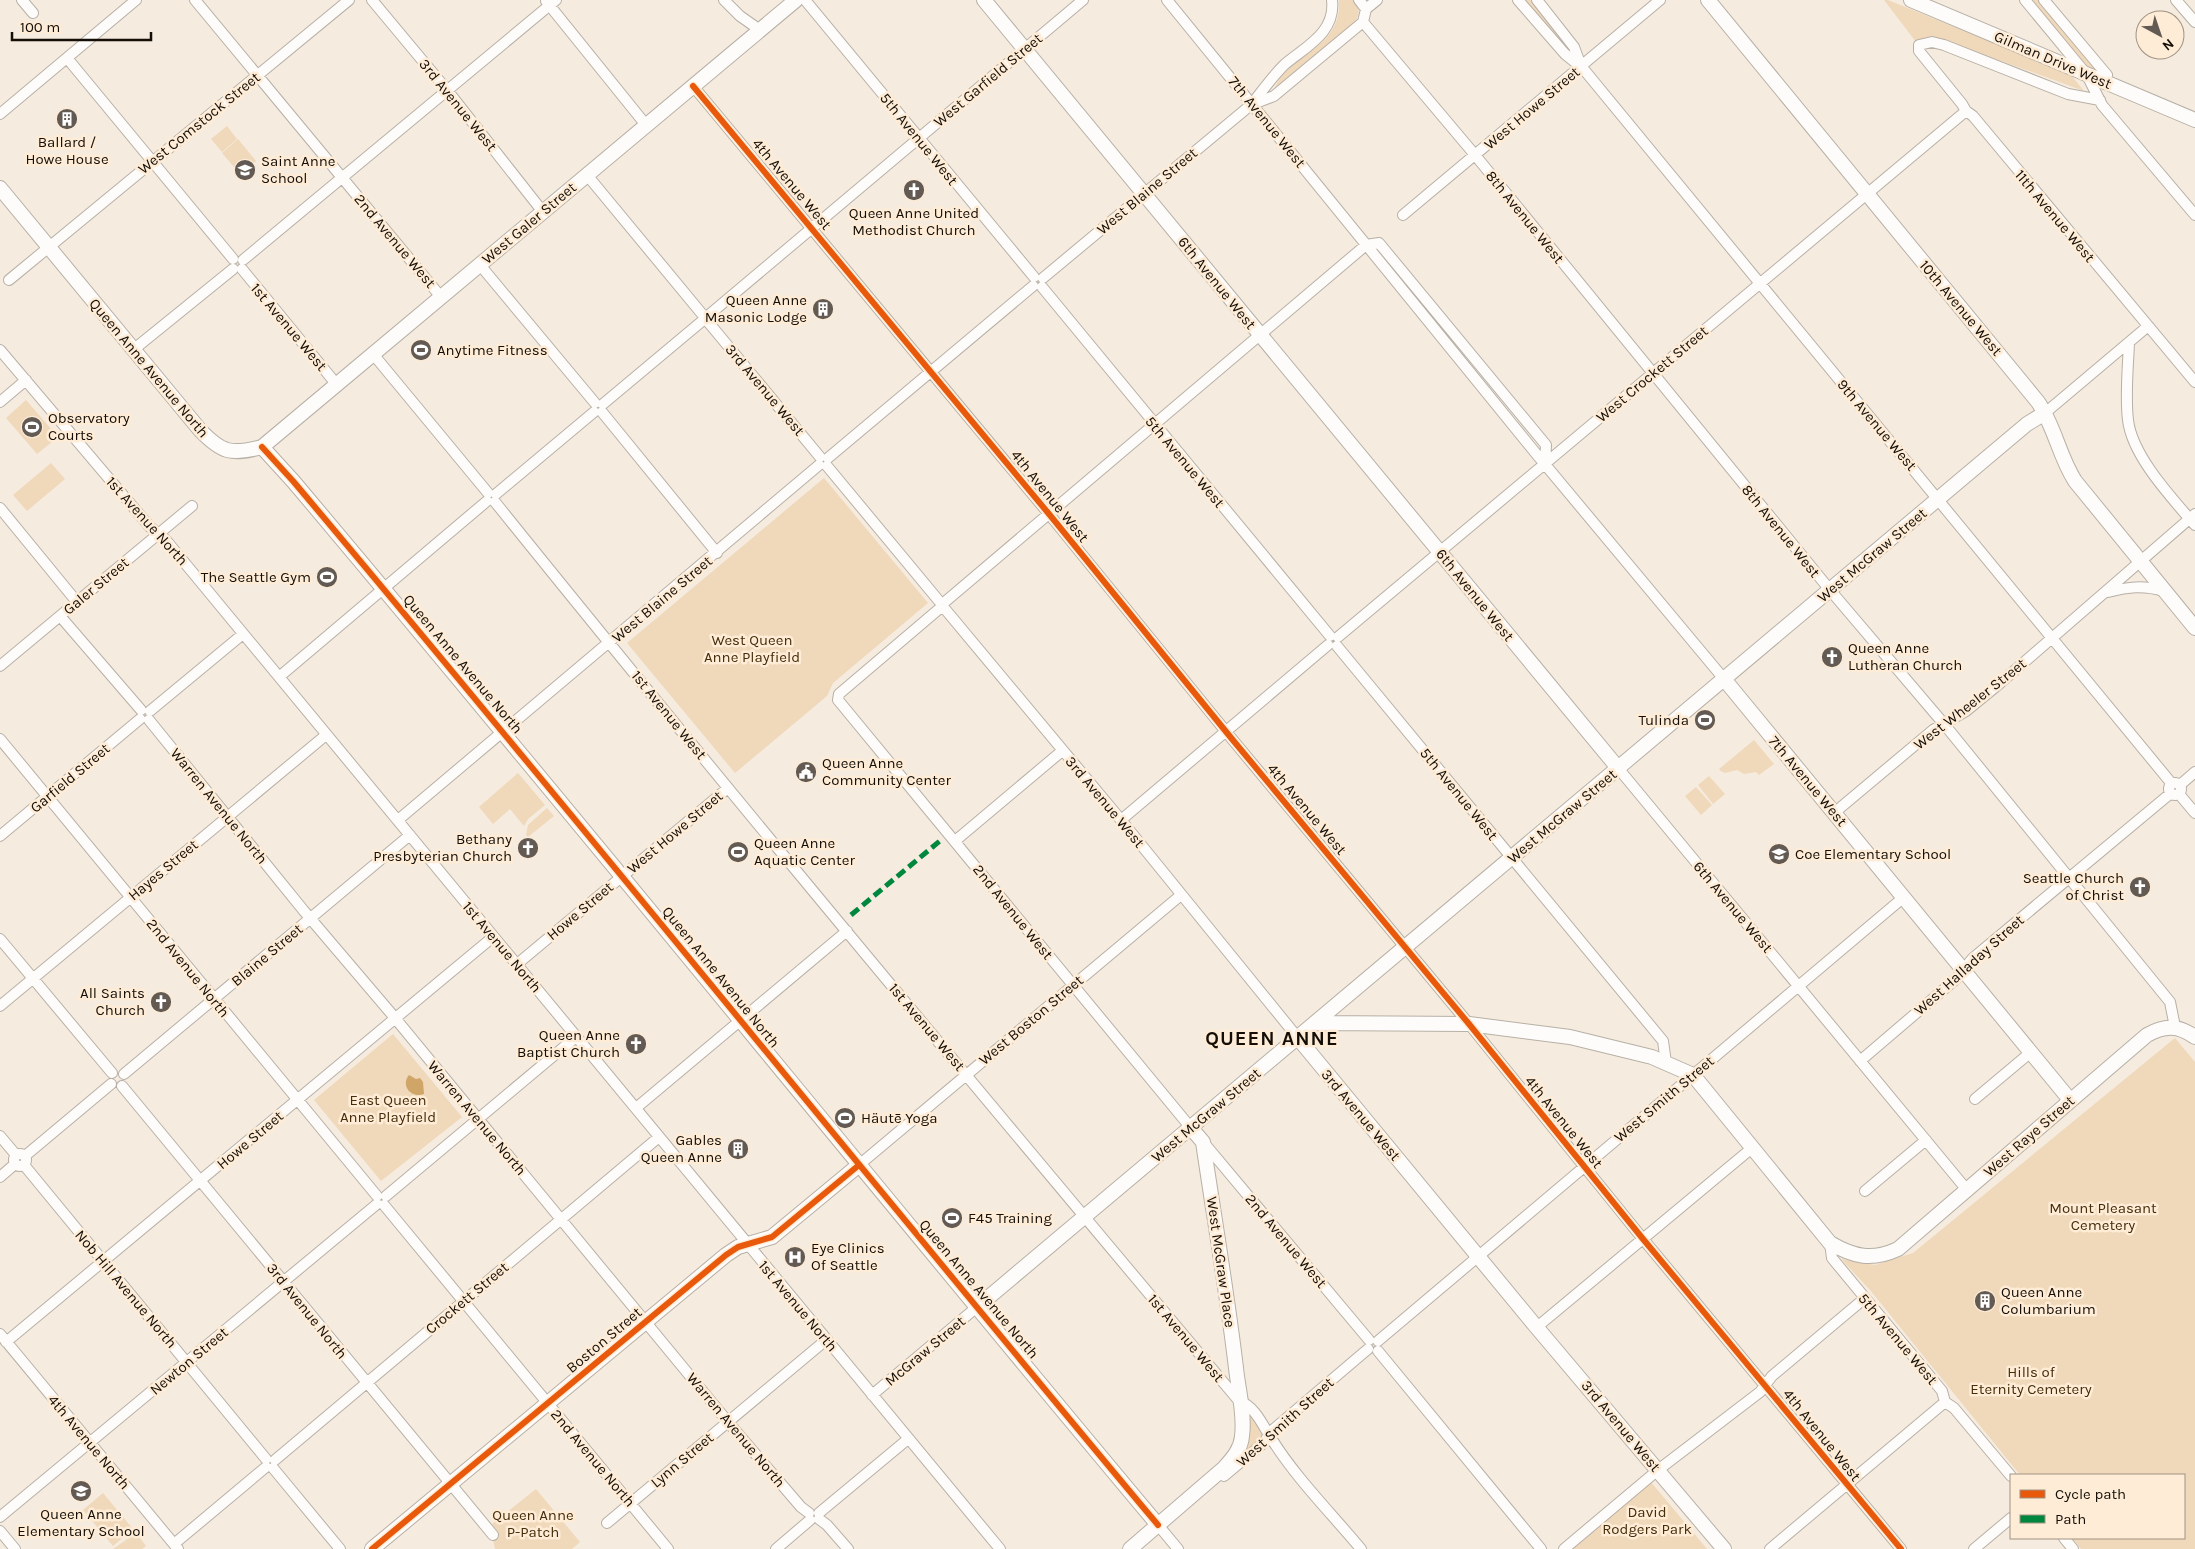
<svg xmlns="http://www.w3.org/2000/svg" width="2195" height="1549" font-family="Karla,sans-serif">
<style>
.green{fill:#f0d8ba}
.water{fill:#cfa568}
.lines{fill:none;stroke-linecap:round;stroke-linejoin:round}
.street-casing{stroke:#b7b0a6;stroke-width:12}
.secondary-casing{stroke:#b7b0a6;stroke-width:16}
.street{stroke:#fefcfa;stroke-width:10}
.secondary{stroke:#fefcfa;stroke-width:14}
.quiet{stroke:#00873e;stroke-width:5;stroke-dasharray:10 5;stroke-linecap:butt}
.cycleway-casing{stroke:#feecd6;stroke-width:9}
.cycleway{stroke:#e8590c;stroke-width:6}
.labels{text-anchor:middle;dominant-baseline:central;stroke-width:5;stroke-linejoin:round;paint-order:stroke}
.street-label{font-size:15px;fill:#140e07;stroke:#feecd6}
.poi-label{font-size:15px;fill:#140e07;stroke:#feecd6;text-anchor:start}
.park-label{font-size:15px;fill:#452d0a;stroke:#feecd6}
.district-label{font-size:20px;font-weight:bold;letter-spacing:1px;fill:#140e07;stroke:#feecd6}
</style>
<rect width="100%" height="100%" fill="#f5ebdf"/>
<path class="green" d="M1339,0H1354C1361,9 1359,15 1354,24L1277,88H1275C1290,52 1342,50 1339,0Z
M1523,0H1531L1573,54L1556,40Z
M1884,0H1888L2070,74L2084,91L1938,38L1916,42Z
M2030,0H2039L2098,70L2086,67Z
M227,126L237,139L222,152L211,139Z
M238,139L256,161L240,174L222,153Z
M26,400L58,437L37,454L6,418Z
M51,463L65,479L27,511L13,495Z
M824,478L928,603L833,683L827,696L735,773L627,643Z
M1754,740L1774,764L1759,775L1756,772L1744,774L1737,770C1730,771 1724,776 1719,769Z
M518,773L545,805L528,819L524,826L510,809L493,824L479,807Z
M1709,776L1725,794L1713,804L1698,785Z
M1696,787L1712,805L1701,815L1685,796Z
M547,808L554,816L528,837L526,835L528,825Z
M393,1034L462,1117L381,1181L314,1100Z
M2175,1038L2195,1062V1549H2081L2072,1538H2184V1475H2020L1870,1290L1841,1259L1875,1265L1913,1253Z
M1248,1414L1265,1431L1264,1438L1248,1451L1246,1449Z
M1650,1481L1707,1549H1570Z
M536,1489L580,1542L572,1549H495L493,1539L497,1531L492,1524Z
M103,1493L133,1529L113,1546L83,1510Z
M136,1533L146,1546L142,1549H113Z"/>
<path class="water" d="M409,1075L416,1079L420,1078L423,1082L424,1094C412,1099 400,1086 409,1075Z"/>
<g class="lines">
<g class="street-casing">
<path id="street" d="M22,0L33,13
M195,0L441,297
M372,0L447,90L543,212
M724,0L740,16L760,30
M805,0L1034,277
M1167,0L1538,456L1724,679
M1359,0L1366,9
M1518,0L1565,54L1580,66
M1537,0L1574,47L1581,66L2172,784
M2025,0L2087,75L2102,105L2195,215
M2044,0L2107,75L2104,82
M2176,0L2195,22
M546,1L646,125
M1363,22L1475,155L1830,590L1944,724L2170,1002L2175,1027
M67,58L233,259
M693,86L1049,514L1232,739L1469,1024L1643,1239L1901,1549
M2100,100L2068,94L1944,45L1932,42L1919,45V51L1962,104L1966,111L1973,116L2195,382
M1253,104L1274,96L1310,66L1363,22L1366,9L1377,0
M0,114L136,0
M587,175L702,314
M1403,215L1660,0
M1366,245L1379,243L1546,445L1545,464
M243,260L556,0
M480,265L595,403
M242,269L337,385
M1043,278L1252,104C1262,91 1272,77 1284,65C1305,47 1336,33 1332,0
M9,280L349,0
M1042,287L1330,636
M710,314L1083,0
M709,323L820,457
M2129,343C2128,368 2125,395 2128,420C2132,456 2172,498 2195,525
M0,350L150,527L165,539L1000,1549
M133,350L233,269
M373,354L488,493
M0,402L26,380
M603,404L701,322
M602,412L717,553
M2045,413L2147,327
M828,458L1033,286
M827,466L939,601
M496,494L594,412
M495,502C739,805 989,1103 1239,1401C1255,1406 1263,1426 1271,1438C1295,1477 1331,1513 1361,1549
M0,508L77,602
M2108,592C2128,587 2143,585 2164,591
M946,601L1366,245
M939,609L839,694L838,700L1191,1128
M945,609L1121,820L1298,1038
M60,616L141,710
M1338,637L1966,111
M1337,646L1663,1041L1666,1063
M0,666L192,506
M279,677L487,501
M150,711L243,634
M149,720L304,911L395,1018L728,1422L801,1507L809,1513
M0,739L377,1196
M1618,768L1967,1190
M2169 789a6 6 0 1 1 12 0a6 6 0 1 1-12 0Z
M2180,785L2195,772
M2179,794L2195,813
M1834,813L1933,730L1966,711L1999,684L2195,514
M398,820L819,465
M1121,820L1328,645
M0,836L140,719
M955,841L1062,751
M0,939L112,1073
M516,965L728,788
M0,1006L326,735
M1860,1061L1956,979L1973,958L2171,793
M124,1074L410,835
M122,1086L493,1535
M1975,1099L2031,1052
M636,1108L847,931
M0,1136L16,1155
M1204,1143L1369,1340
M14 1160a6 6 0 1 1 12 0a6 6 0 1 1-12 0Z
M25,1156L111,1084
M24,1165L266,1459
M859,1165L1181,895
M0,1177L15,1164
M1865,1191L1926,1140
M386,1196L576,1037
M384,1205L668,1549
M1830,1243L1832,1258L1942,1391L1945,1402L1954,1408L2011,1476
M1537,1327L1752,1148
M0,1334L178,1549
M1378,1341L1904,897
M6,1342L493,937
M1378,1351L1541,1549
M872,1395L977,1307
M275,1460L659,1137
M273,1468L340,1549
M1224,1476L1266,1441L1268,1434L1368,1349
M819,1513L908,1439
M0,1517L377,1204
M819,1519L827,1525L848,1549
M607,1523L826,1340
M1158,1525L1178,1549
M0,1531L15,1549
M2064,1538L2073,1549
M174,1544L266,1467
M776,1549L810,1520
M1564,1549L1658,1470L1760,1392L1772,1376L1865,1298
M1770,1549L1945,1402
M1974,1549L2011,1518"/>
</g>
<g class="secondary-casing">
<path id="secondary" d="M984,0L1618,768
M1708,0L2038,402C2055,427 2059,456 2075,481L2195,628
M1911,0L2195,120
M0,188L200,430C222,453 231,455 262,447L796,0
M262,447L293,481C584,826 868,1179 1158,1525
M1724,679L2070,1100
M1316,1023L1469,1024L1570,1037L1652,1057L1693,1075L1830,1243C1854,1257 1872,1261 1898,1249L2147,1035C2165,1025 2178,1025 2195,1037
M1298,1038L1533,1323L1724,1549
M977,1307L2027,424L2045,413
M372,1549L726,1255L738,1247L772,1237L859,1165
M1130,1549L1224,1468C1233,1458 1241,1449 1242,1436C1245,1415 1238,1388 1236,1368C1227,1292 1214,1217 1203,1142L1191,1128"/>
</g>
<use href="#street" class="street"/>
<use href="#secondary" class="secondary"/>
<path class="quiet" d="M851,915L941,840"/>
<g class="cycleway-casing">
<path id="cycleway" d="M693,86L1049,514L1232,739L1469,1024L1643,1239L1901,1549
M262,447L293,481C584,826 868,1179 1158,1525
M372,1549L726,1255L738,1247L772,1237L859,1165"/>
</g>
<use href="#cycleway" class="cycleway"/>
</g>
<defs>
<g id="building-disc" transform="scale(1.125)"><circle r="9.5" fill="#635b53" stroke="#feecd6"/><path d="M-4-6H4V6H1V3H-1V6H-4ZM-2.5-4.3h1.7v1.8h-1.7ZM.8-4.3h1.7v1.8H.8ZM-2.5-1h1.7V.8h-1.7ZM.8-1h1.7V.8H.8Z" fill="#fff"/></g>
<g id="school-disc" transform="scale(1.125)"><circle r="9.5" fill="#635b53" stroke="#feecd6"/><path d="M0-5L7-2L0 1L-7-2ZM-4 1L0 2.5L4 1V4Q0 6-4 4Z" fill="#fff"/></g>
<g id="church-disc" transform="scale(1.125)"><circle r="9.5" fill="#635b53" stroke="#feecd6"/><path d="M-1.2-6h2.4v3.5h3.3v2.4h-3.3V6h-2.4V-.1h-3.3v-2.4h3.3Z" fill="#fff"/></g>
<g id="stadium-disc" transform="scale(1.125)"><circle r="9.5" fill="#635b53" stroke="#feecd6"/><path d="M0-5a6.5 5 0 1 0 0 10a6.5 5 0 1 0 0-10ZM-3.5-1.8h7v3.6h-7Z" fill="#fff"/></g>
<g id="civic-disc" transform="scale(1.125)"><circle r="9.5" fill="#635b53" stroke="#feecd6"/><path d="M-.6-6.5H3V-4.5H.6V-3L4-1V1h2V6H-6V1h2V-1L-.6-3ZM-1.2 2.5V6h2.4V2.5Z" fill="#fff"/></g>
<g id="hospital-disc" transform="scale(1.125)"><circle r="9.5" fill="#635b53" stroke="#feecd6"/><path d="M-5-5h3v3.5h4V-5h3V5h-3V1.5h-4V5h-3Z" fill="#fff"/></g>
</defs>
<g fill-rule="evenodd">
<use href="#building-disc" x="67" y="119"/>
<use href="#school-disc" x="245" y="170"/>
<use href="#church-disc" x="914" y="190"/>
<use href="#building-disc" x="823" y="309"/>
<use href="#stadium-disc" x="421" y="350"/>
<use href="#stadium-disc" x="32" y="427"/>
<use href="#stadium-disc" x="327" y="577"/>
<use href="#church-disc" x="1832" y="657"/>
<use href="#stadium-disc" x="1705" y="720"/>
<use href="#civic-disc" x="806" y="772"/>
<use href="#church-disc" x="528" y="848"/>
<use href="#stadium-disc" x="738" y="852"/>
<use href="#school-disc" x="1779" y="854"/>
<use href="#church-disc" x="2140" y="887"/>
<use href="#church-disc" x="161" y="1002"/>
<use href="#church-disc" x="636" y="1044"/>
<use href="#stadium-disc" x="845" y="1118"/>
<use href="#building-disc" x="738" y="1149"/>
<use href="#stadium-disc" x="952" y="1218"/>
<use href="#hospital-disc" x="795" y="1257"/>
<use href="#building-disc" x="1985" y="1301"/>
<use href="#school-disc" x="81" y="1491"/>
</g>
<g class="labels">
<g class="street-label">
<text transform="translate(2053 60) rotate(23)">Gilman Drive West</text>
<text transform="translate(988 80) rotate(-40)">West Garfield Street</text>
<text transform="translate(458 105) rotate(51)">3rd Avenue West</text>
<text transform="translate(1532 108) rotate(-40)">West Howe Street</text>
<text transform="translate(1267 122) rotate(51)">7th Avenue West</text>
<text transform="translate(199 123) rotate(-39)">West Comstock Street</text>
<text transform="translate(919 139) rotate(51)">5th Avenue West</text>
<text transform="translate(792 184) rotate(50)">4th Avenue West</text>
<text transform="translate(1147 191) rotate(-40)">West Blaine Street</text>
<text transform="translate(2055 216) rotate(50)">11th Avenue West</text>
<text transform="translate(1525 217) rotate(51)">8th Avenue West</text>
<text transform="translate(529 223) rotate(-40)">West Galer Street</text>
<text transform="translate(395 241) rotate(50)">2nd Avenue West</text>
<text transform="translate(1217 283) rotate(51)">6th Avenue West</text>
<text transform="translate(1961 308) rotate(50)">10th Avenue West</text>
<text transform="translate(289 327) rotate(50)">1st Avenue West</text>
<text transform="translate(149 368) rotate(50)">Queen Anne Avenue North</text>
<text transform="translate(1652 374) rotate(-40)">West Crockett Street</text>
<text transform="translate(765 390) rotate(50)">3rd Avenue West</text>
<text transform="translate(1877 425) rotate(50)">9th Avenue West</text>
<text transform="translate(1185 462) rotate(50)">5th Avenue West</text>
<text transform="translate(1050 496) rotate(51)">4th Avenue West</text>
<text transform="translate(147 521) rotate(48)">1st Avenue North</text>
<text transform="translate(1781 531) rotate(51)">8th Avenue West</text>
<text transform="translate(1872 555) rotate(-40)">West McGraw Street</text>
<text transform="translate(96 586) rotate(-40)">Galer Street</text>
<text transform="translate(1475 595) rotate(51)">6th Avenue West</text>
<text transform="translate(662 599) rotate(-40)">West Blaine Street</text>
<text transform="translate(463 664) rotate(50)">Queen Anne Avenue North</text>
<text transform="translate(1970 704) rotate(-38)">West Wheeler Street</text>
<text transform="translate(669 715) rotate(51)">1st Avenue West</text>
<text transform="translate(70 778) rotate(-40)">Garfield Street</text>
<text transform="translate(1808 781) rotate(50)">7th Avenue West</text>
<text transform="translate(1459 794) rotate(51)">5th Avenue West</text>
<text transform="translate(1105 802) rotate(50)">3rd Avenue West</text>
<text transform="translate(219 806) rotate(51)">Warren Avenue North</text>
<text transform="translate(1307 809) rotate(50)">4th Avenue West</text>
<text transform="translate(1562 816) rotate(-40)">West McGraw Street</text>
<text transform="translate(675 832) rotate(-40)">West Howe Street</text>
<text transform="translate(163 870) rotate(-40)">Hayes Street</text>
<text transform="translate(1733 907) rotate(50)">6th Avenue West</text>
<text transform="translate(580 911) rotate(-40)">Howe Street</text>
<text transform="translate(1013 912) rotate(51)">2nd Avenue West</text>
<text transform="translate(502 947) rotate(50)">1st Avenue North</text>
<text transform="translate(267 955) rotate(-40)">Blaine Street</text>
<text transform="translate(1969 965) rotate(-42)">West Halladay Street</text>
<text transform="translate(188 968) rotate(51)">2nd Avenue North</text>
<text transform="translate(721 977) rotate(51)">Queen Anne Avenue North</text>
<text transform="translate(1031 1020) rotate(-40)">West Boston Street</text>
<text transform="translate(927 1027) rotate(50)">1st Avenue West</text>
<text transform="translate(1664 1099) rotate(-40)">West Smith Street</text>
<text transform="translate(1206 1115) rotate(-40)">West McGraw Street</text>
<text transform="translate(1361 1115) rotate(50)">3rd Avenue West</text>
<text transform="translate(477 1118) rotate(50)">Warren Avenue North</text>
<text transform="translate(1564 1122) rotate(51)">4th Avenue West</text>
<text transform="translate(2029 1136) rotate(-41)">West Raye Street</text>
<text transform="translate(250 1140) rotate(-40)">Howe Street</text>
<text transform="translate(1286 1241) rotate(50)">2nd Avenue West</text>
<text transform="translate(1221 1262) rotate(82)">West McGraw Place</text>
<text transform="translate(126 1289) rotate(50)">Nob Hill Avenue North</text>
<text transform="translate(979 1289) rotate(50)">Queen Anne Avenue North</text>
<text transform="translate(467 1298) rotate(-40)">Crockett Street</text>
<text transform="translate(798 1306) rotate(50)">1st Avenue North</text>
<text transform="translate(307 1311) rotate(51)">3rd Avenue North</text>
<text transform="translate(1186 1338) rotate(50)">1st Avenue West</text>
<text transform="translate(1898 1339) rotate(50)">5th Avenue West</text>
<text transform="translate(604 1340) rotate(-40)">Boston Street</text>
<text transform="translate(925 1351) rotate(-40)">McGraw Street</text>
<text transform="translate(189 1361) rotate(-40)">Newton Street</text>
<text transform="translate(1285 1422) rotate(-42)">West Smith Street</text>
<text transform="translate(1621 1426) rotate(50)">3rd Avenue West</text>
<text transform="translate(736 1430) rotate(50)">Warren Avenue North</text>
<text transform="translate(1822 1435) rotate(51)">4th Avenue West</text>
<text transform="translate(89 1442) rotate(50)">4th Avenue North</text>
<text transform="translate(593 1458) rotate(50)">2nd Avenue North</text>
<text transform="translate(682 1460) rotate(-40)">Lynn Street</text>
</g>
<g class="poi-label">
<text x="67" y="142" text-anchor="middle">Ballard /<tspan x="67" dy="17">Howe House</tspan></text>
<text x="261" y="161">Saint Anne<tspan x="261" dy="17">School</tspan></text>
<text x="914" y="213" text-anchor="middle">Queen Anne United<tspan x="914" dy="17">Methodist Church</tspan></text>
<text x="807" y="300" text-anchor="end">Queen Anne<tspan x="807" dy="17">Masonic Lodge</tspan></text>
<text x="437" y="350">Anytime Fitness</text>
<text x="48" y="418">Observatory<tspan x="48" dy="17">Courts</tspan></text>
<text x="311" y="577" text-anchor="end">The Seattle Gym</text>
<text x="1848" y="648">Queen Anne<tspan x="1848" dy="17">Lutheran Church</tspan></text>
<text x="1689" y="720" text-anchor="end">Tulinda</text>
<text x="822" y="763">Queen Anne<tspan x="822" dy="17">Community Center</tspan></text>
<text x="512" y="839" text-anchor="end">Bethany<tspan x="512" dy="17">Presbyterian Church</tspan></text>
<text x="754" y="843">Queen Anne<tspan x="754" dy="17">Aquatic Center</tspan></text>
<text x="1795" y="854">Coe Elementary School</text>
<text x="2124" y="878" text-anchor="end">Seattle Church<tspan x="2124" dy="17">of Christ</tspan></text>
<text x="145" y="993" text-anchor="end">All Saints<tspan x="145" dy="17">Church</tspan></text>
<text x="620" y="1035" text-anchor="end">Queen Anne<tspan x="620" dy="17">Baptist Church</tspan></text>
<text x="861" y="1118">Häutē Yoga</text>
<text x="722" y="1140" text-anchor="end">Gables<tspan x="722" dy="17">Queen Anne</tspan></text>
<text x="968" y="1218">F45 Training</text>
<text x="811" y="1248">Eye Clinics<tspan x="811" dy="17">Of Seattle</tspan></text>
<text x="2001" y="1292">Queen Anne<tspan x="2001" dy="17">Columbarium</tspan></text>
<text x="81" y="1514" text-anchor="middle">Queen Anne<tspan x="81" dy="17">Elementary School</tspan></text>
</g>
<g class="park-label">
<text x="752" y="640">West Queen<tspan x="752" dy="17">Anne Playfield</tspan></text>
<text x="388" y="1100">East Queen<tspan x="388" dy="17">Anne Playfield</tspan></text>
<text x="2103" y="1208">Mount Pleasant<tspan x="2103" dy="17">Cemetery</tspan></text>
<text x="2031" y="1372">Hills of<tspan x="2031" dy="17">Eternity Cemetery</tspan></text>
<text x="1647" y="1512">David<tspan x="1647" dy="17">Rodgers Park</tspan></text>
<text x="533" y="1515">Queen Anne<tspan x="533" dy="17">P-Patch</tspan></text>
</g>
<g class="district-label">
<text x="1272" y="1038">QUEEN ANNE</text>
</g>
</g>
<rect x="2010" y="1474" width="175" height="65" fill="#feecd6" stroke="#a09383"/>
<rect x="2020" y="1490" width="25" height="8" fill="#e8590c" stroke="#a09383"/>
<text x="2055" y="1499" font-size="15" fill="#140e07">Cycle path</text>
<rect x="2020" y="1515" width="25" height="8" fill="#00873e" stroke="#a09383"/>
<text x="2055" y="1524" font-size="15" fill="#140e07">Path</text>
<g transform="translate(2160 35) rotate(140)"><circle r="24" fill="#feecd6" stroke="#a09383"/>
<path d="M0-4L9 19L0 12L-9 19Z" fill="#635b53"/>
<text y="-8" font-size="14" font-weight="bold" text-anchor="middle" fill="#140e07">N</text>
</g>
<path d="M12 32v8h139v-8" fill="none" stroke="#140e07" stroke-width="2.5"/>
<text x="20" y="32" font-size="15" fill="#140e07" stroke="#feecd6" stroke-width="4" paint-order="stroke">100 m</text>
</svg>
